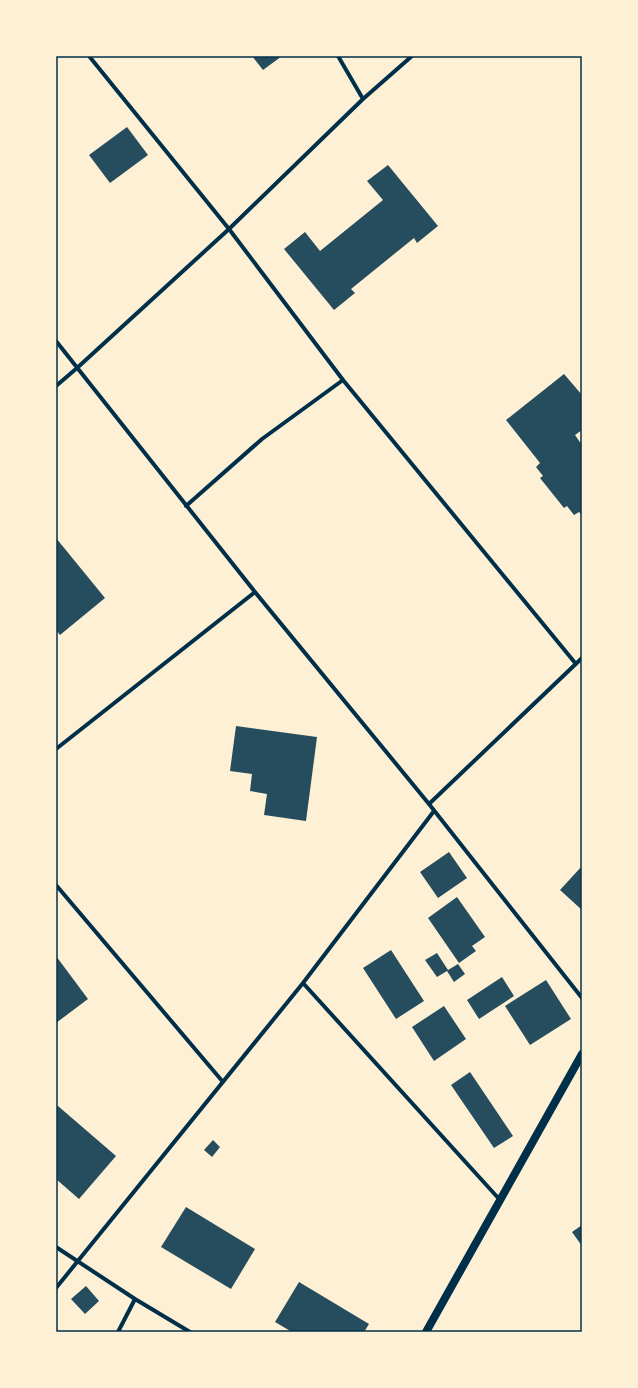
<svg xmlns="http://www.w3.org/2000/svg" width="638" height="1388" font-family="Commissioner,sans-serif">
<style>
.building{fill:#264d5e}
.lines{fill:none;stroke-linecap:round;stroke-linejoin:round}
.minor{stroke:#003049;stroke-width:4}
.secondary{stroke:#003049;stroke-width:8}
.neatline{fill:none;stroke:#003049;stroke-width:1.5}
</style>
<rect width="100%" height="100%" fill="#fdf0d5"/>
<path class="building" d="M252,56H282L263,70Z
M127,127L148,155L110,183L89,155Z
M388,165L438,226L417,243L414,238L351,289L355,293L334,310L284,249L305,232L320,251L383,200L367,181Z
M564,374L582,395V430L575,435L582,445V515L579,512L574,515L567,506L564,508L540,478L543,476L536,467L540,463L506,420Z
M56,538L105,598L60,635L56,630Z
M236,726L317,737L306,821L264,815L267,794L250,791L252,774L230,771Z
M449,852L467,878L438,898L420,872Z
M582,866V910L560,890Z
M457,897L485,937L472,946L476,951L459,963L428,918Z
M391,950L424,1001L396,1019L363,968Z
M437,953L448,970L458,964L465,974L454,982L447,971L437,977L425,960Z
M56,956L88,999L56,1023Z
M502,977L514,996L479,1019L467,1000Z
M546,980L571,1019L530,1045L505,1006Z
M444,1006L466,1039L434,1061L412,1027Z
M470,1072L513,1136L494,1148L451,1085Z
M58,1106L116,1156L79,1199L56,1179V1108Z
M213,1140L220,1147L212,1157L204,1150Z
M186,1207L255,1249L231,1289L161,1247Z
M582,1225V1246L572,1232Z
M299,1282L369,1324L364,1332H292L275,1322Z
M86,1286L99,1301L85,1314L71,1299Z"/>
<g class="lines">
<path class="minor" d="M89,56L229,229L343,380L576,664
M338,56L363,99
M56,341L255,592L429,804L582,998
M56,386L77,368L229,229L363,99L412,56
M186,506L262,439L343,380
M56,749L255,592
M429,804L582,658
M56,885L223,1082
M303,983L500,1200
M56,1247L135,1299L190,1332
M56,1288L303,983L434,811
M118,1332L135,1299"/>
<path class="secondary" d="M426,1332L582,1054"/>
</g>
<rect width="638" height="1388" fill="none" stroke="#fdf0d5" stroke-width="114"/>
<rect x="57" y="57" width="524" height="1274" class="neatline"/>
</svg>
